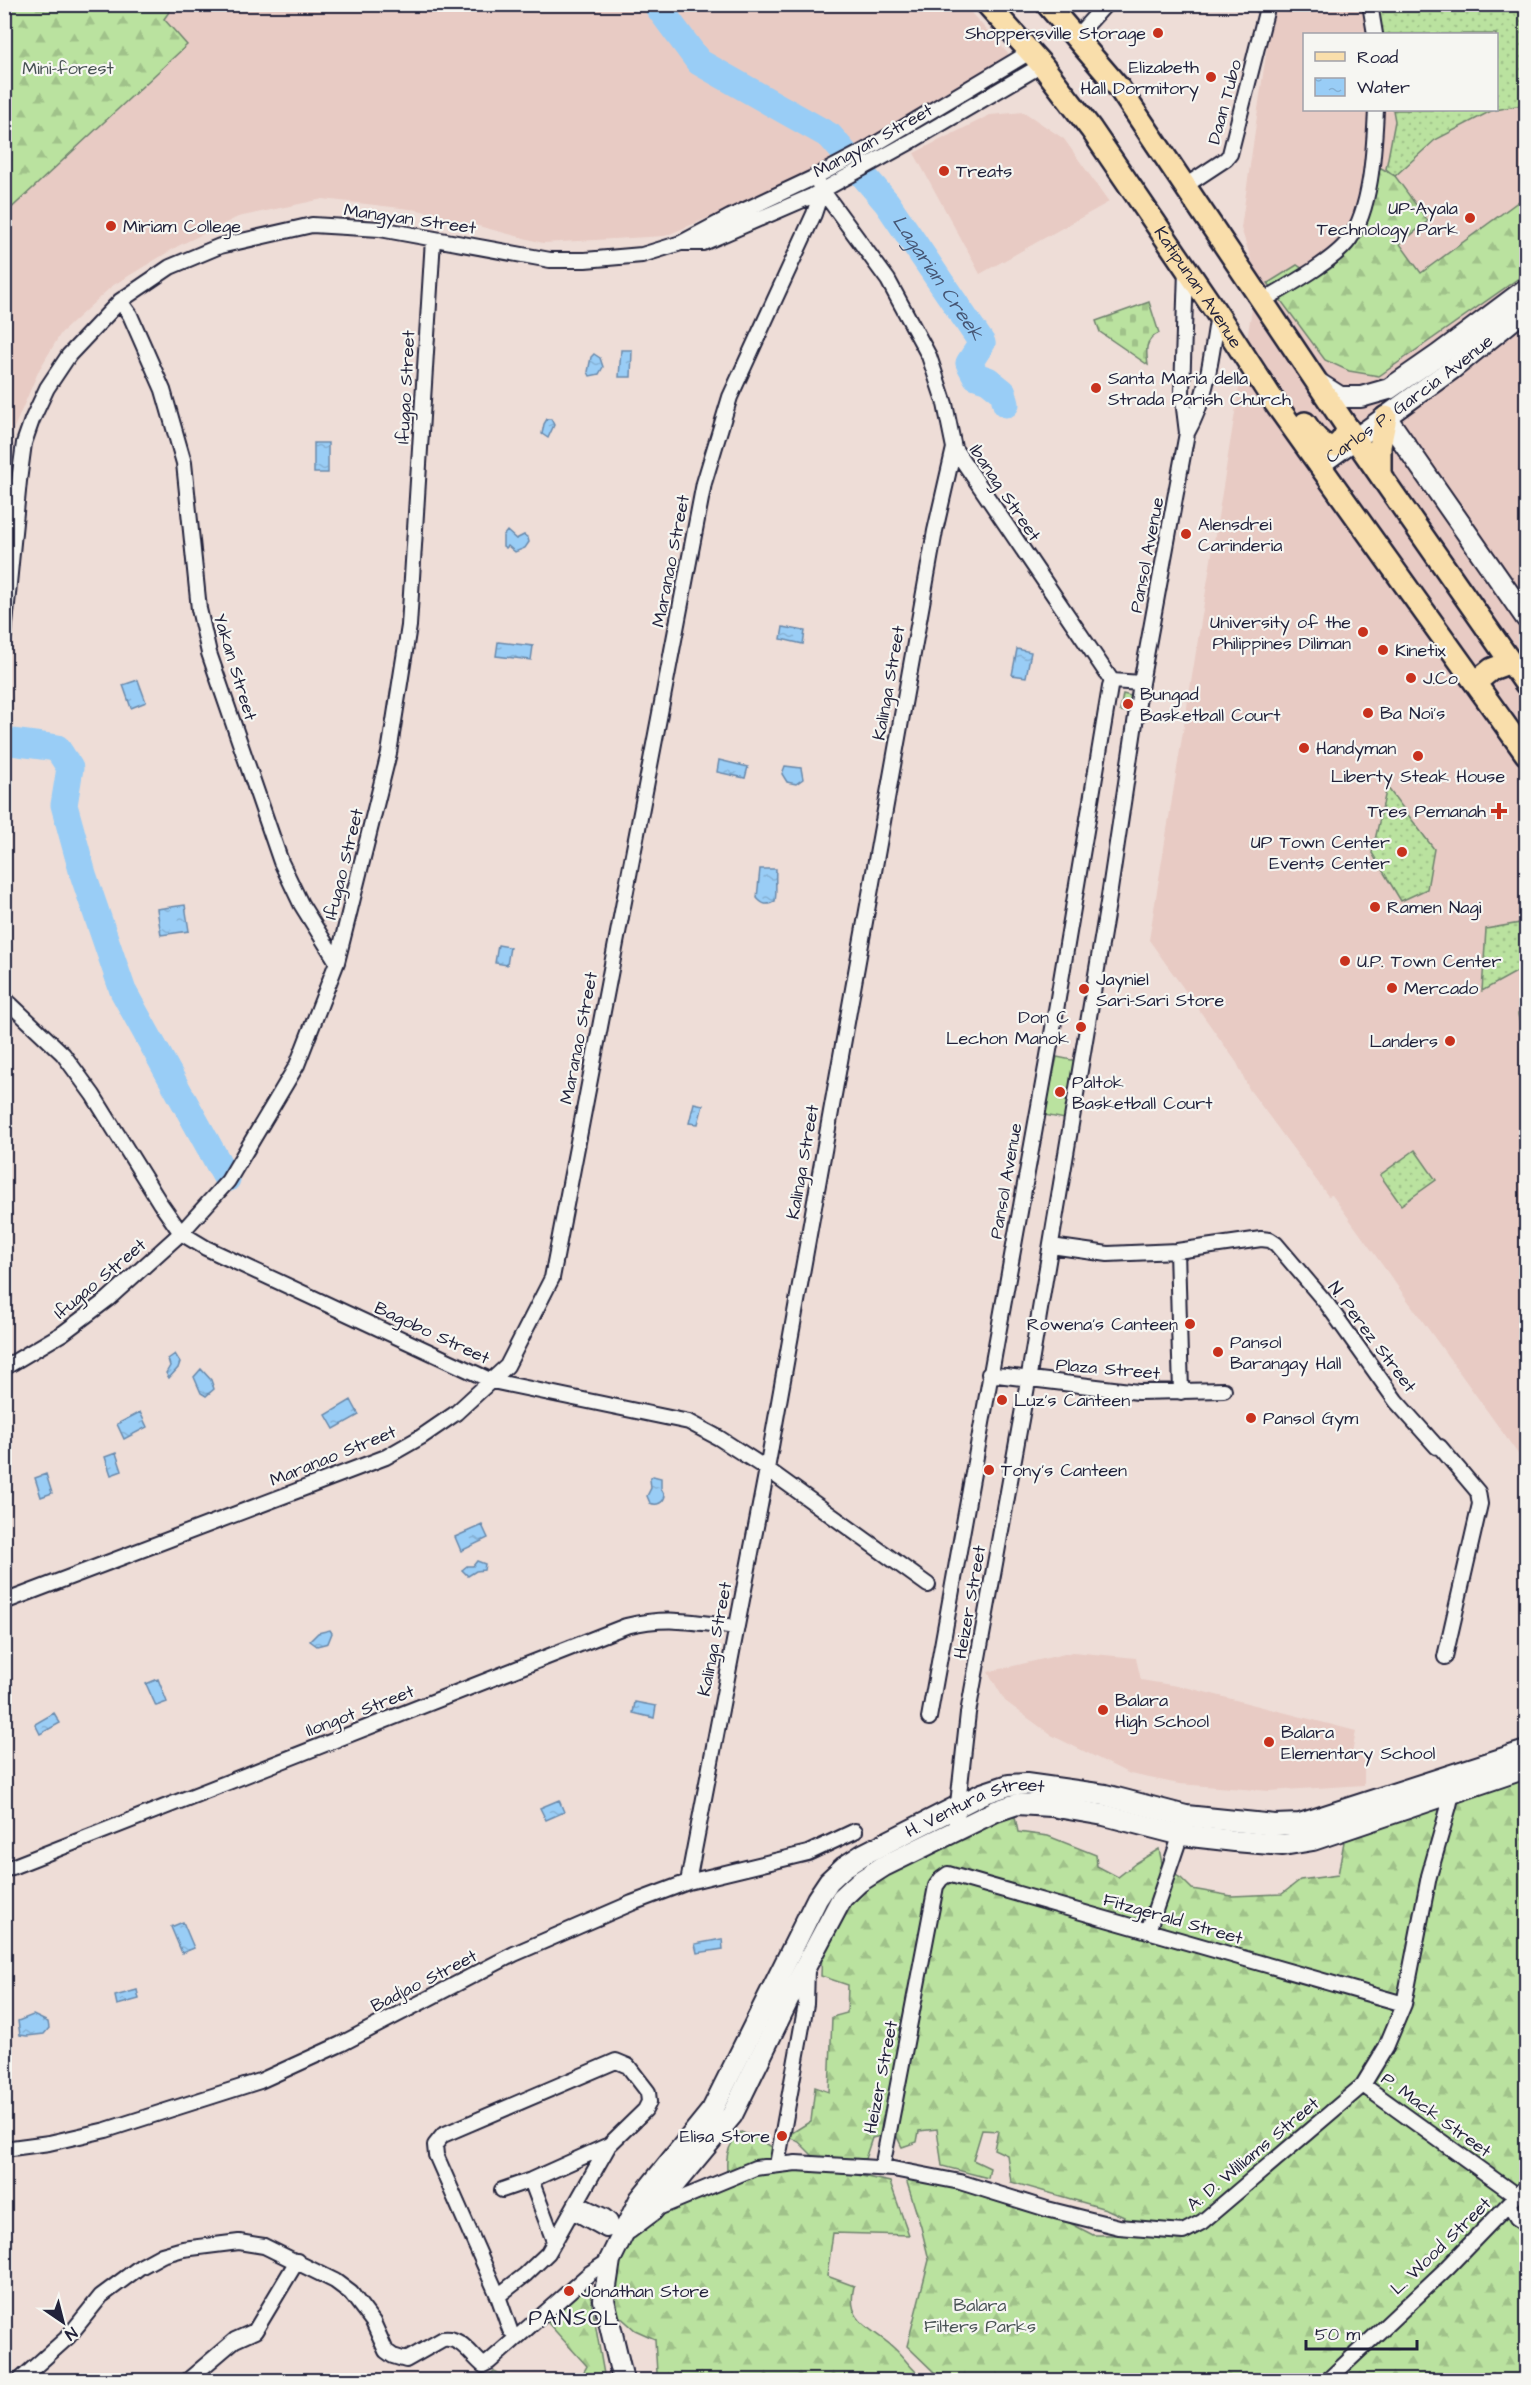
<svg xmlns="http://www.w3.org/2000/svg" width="1531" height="2385" font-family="'Architects Daughter',sans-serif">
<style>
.built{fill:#e8cbc4;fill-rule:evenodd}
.grass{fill:url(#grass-dots);stroke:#6e826d;stroke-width:1.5}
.forest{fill:url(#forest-firs);stroke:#6e826d;stroke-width:1.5}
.cemetery{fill:url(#cemetery-stones);stroke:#6e826d;stroke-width:1.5}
.pitch{fill:#bae29f;stroke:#6e826d;stroke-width:1.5}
.water{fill:url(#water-ripples);stroke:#6989ab;stroke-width:1.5}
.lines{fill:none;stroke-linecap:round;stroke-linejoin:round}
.river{stroke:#99cdf6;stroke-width:27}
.street-casing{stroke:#22223b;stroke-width:18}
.secondary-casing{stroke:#22223b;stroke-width:24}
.primary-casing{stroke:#22223b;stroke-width:26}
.street{stroke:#f6f6f2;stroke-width:14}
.secondary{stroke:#f6f6f2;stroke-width:20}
.primary{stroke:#f9deab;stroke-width:21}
.poi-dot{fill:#c8321e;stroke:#f6f6f2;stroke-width:2}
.labels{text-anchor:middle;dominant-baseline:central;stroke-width:4.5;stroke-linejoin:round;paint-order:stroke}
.poi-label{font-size:18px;fill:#22223b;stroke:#f6f6f2;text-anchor:start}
.park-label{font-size:18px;fill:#485254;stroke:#f6f6f2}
.street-label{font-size:18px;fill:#22223b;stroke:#f6f6f2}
.water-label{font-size:20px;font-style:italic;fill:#465573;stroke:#f6f6f2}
.quarter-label{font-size:21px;letter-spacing:1.5px;fill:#22223b;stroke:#f6f6f2}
</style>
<defs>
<pattern id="grass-dots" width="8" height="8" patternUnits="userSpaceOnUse" patternTransform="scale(1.5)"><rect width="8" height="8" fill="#bae29f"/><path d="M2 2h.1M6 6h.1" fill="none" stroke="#a0c28a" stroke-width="1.8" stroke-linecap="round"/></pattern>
<pattern id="forest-firs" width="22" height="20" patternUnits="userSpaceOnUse" patternTransform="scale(1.5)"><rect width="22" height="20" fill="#bae29f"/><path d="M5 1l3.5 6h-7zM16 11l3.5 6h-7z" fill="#a0c28a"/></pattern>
<pattern id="cemetery-stones" width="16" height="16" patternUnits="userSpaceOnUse" patternTransform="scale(1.5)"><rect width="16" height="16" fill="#bae29f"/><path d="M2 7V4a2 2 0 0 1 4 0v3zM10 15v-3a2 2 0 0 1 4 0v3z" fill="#a0c28a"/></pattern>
<pattern id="water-ripples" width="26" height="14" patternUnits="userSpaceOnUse" patternTransform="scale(1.5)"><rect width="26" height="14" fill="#99cdf6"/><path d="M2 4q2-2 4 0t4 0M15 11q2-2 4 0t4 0" fill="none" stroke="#84b0d4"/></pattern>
</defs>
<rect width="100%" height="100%" fill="#eeddd7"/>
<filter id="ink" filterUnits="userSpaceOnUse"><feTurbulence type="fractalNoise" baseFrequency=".0167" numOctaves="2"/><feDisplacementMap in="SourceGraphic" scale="12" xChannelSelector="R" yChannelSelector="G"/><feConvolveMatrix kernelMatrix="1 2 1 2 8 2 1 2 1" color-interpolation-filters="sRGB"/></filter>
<g filter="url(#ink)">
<path class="built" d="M5,5H964L1011,57L812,174L665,236L543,243L418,210L323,199L238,217L178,246L112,286L61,333L39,370L7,444L5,443Z
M1273,5H1526V1465L1332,1195L1328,1196L1249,1089L1237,1063L1149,940L1257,278L1241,228ZM1304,34H1496V110H1304Z
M1024,112L1064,139L1109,202L980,274L914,153L990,115Z
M1073,1652L1136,1658L1141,1680L1189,1688L1356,1731L1352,1754L1364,1760V1785L1269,1791L1179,1784L1130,1774L1051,1735L1005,1701L988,1672Z"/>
<path class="grass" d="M1376,5H1526V104L1491,111L1435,140L1395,176L1386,169L1395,121L1393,110H1496V34H1382Z
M1387,787L1434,849L1427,889L1401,901L1372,853Z
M1526,922V997L1520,970L1482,991L1486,929Z
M1526,1004V1056L1518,1014Z
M1415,1150L1436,1180L1401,1205L1380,1175Z"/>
<path class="forest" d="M5,4L174,5L164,19L187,45L5,214Z
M1376,165L1395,176L1428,221L1400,244L1421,273L1526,196V273L1379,376L1349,371L1325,360L1268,283L1297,265L1312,275L1357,243L1358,211Z
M1526,1775V2380H956L934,2372L907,2346L929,2260L921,2227L905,2176L971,2192L1068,2222L1093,2235H1116L1124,2217L1106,2209L1011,2182L1007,2155L994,2149L998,2131L982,2130L973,2160L990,2168L988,2178L942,2166L937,2129L919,2131L917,2142L902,2147L895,2133L872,2138L865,2159L814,2157L799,2142L787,2136L811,2121L815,2087L829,2092L832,2017L847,2013L848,1985L821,1976L822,1947L844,1908L867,1884L1014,1812L1018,1832L1048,1836L1096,1855L1097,1866L1118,1877L1136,1863L1159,1849L1163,1868L1181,1878L1192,1889L1232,1896L1282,1894L1300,1880L1338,1875L1345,1836Z
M741,2132L761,2140L805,2169L843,2172L890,2182L909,2235L833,2233L827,2276L854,2286C845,2323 873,2328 894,2348C906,2359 913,2373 928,2380H654L657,2373L655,2339L635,2330L607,2305C610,2292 611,2277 615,2264C633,2216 685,2203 728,2187C727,2164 722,2150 741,2132Z
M589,2288L605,2380H575L581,2377L587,2366L548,2323L578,2293Z
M494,2371L508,2377L509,2380H485Z"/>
<path class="cemetery" d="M1149,302L1159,333C1144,340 1146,351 1148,365L1100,332L1096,321Z"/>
<path class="pitch" d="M1123,694L1135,697L1132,713L1120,711Z
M1057,1057L1077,1061L1065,1119L1044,1115Z"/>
<path class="water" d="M621,350H632L631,377H619Z
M594,354L600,358L603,367L599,374L590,376L588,372L591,357Z
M547,419H551L554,425L548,438L542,434L544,424Z
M314,443H328V473H314Z
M507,531L516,539L524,535L528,538L529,542L525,548L515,552L508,546L506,548L503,546V536Z
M783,627L805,631L803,644L781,639Z
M498,642L533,646L531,660L496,656Z
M1017,649L1031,652L1026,677L1012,675Z
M138,680L146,702L131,708L123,685Z
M719,760L748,767L745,778L717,772Z
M785,766L801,768L803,779L796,784L787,782L782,774Z
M760,869H776C775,880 777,892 775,901C767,906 763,905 757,898Z
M185,905L189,931L161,935L157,909Z
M498,945L510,947L507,965L495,963Z
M694,1103L703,1105L698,1124L689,1123Z
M175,1354L180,1362L178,1368L169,1378L166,1373L170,1366L168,1359Z
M201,1369L211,1380L214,1389L206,1396L201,1393L194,1377Z
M351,1400L359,1415L334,1429L326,1415Z
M140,1412L147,1427L124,1439L117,1424Z
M116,1453L122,1471L111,1475L105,1457Z
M46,1474L52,1493L41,1497L35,1478Z
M653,1476L661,1478V1488L665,1496C663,1503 657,1506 650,1503L647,1496L651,1488L650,1479Z
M482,1525L488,1538L461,1551L455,1537Z
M477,1561L485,1564L484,1570L476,1571L468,1576L462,1570L467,1566H473Z
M330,1630L332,1633L328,1643L317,1646L310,1641L318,1633Z
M158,1679L167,1702L156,1706L146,1684Z
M635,1702L656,1706L654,1718L633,1713Z
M54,1713L60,1723L40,1734L35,1724Z
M559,1800L564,1812L546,1820L540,1808Z
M183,1922L194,1948L182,1953L171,1927Z
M722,1939L723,1949L697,1953L695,1944Z
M137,1990L139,1999L117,2005L115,1996Z
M33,2015L48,2022L49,2028L44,2034L27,2036L20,2035L18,2021Z"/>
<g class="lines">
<g class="river">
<path d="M656,4L699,62L830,136L849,158"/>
<path id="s1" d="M864,176L887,203L982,343L969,363L976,376L988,380L1003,392L1006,404"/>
<path d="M4,741L57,748L70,768L64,805L83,874L123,991L227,1179"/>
</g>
<g class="street-casing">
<path id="street" d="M1370,4L1375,34
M1076,37L1106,4
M1185,186L1226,159L1230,154L1268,4
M822,190L888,280L929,356L945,404L954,448L1112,681
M683,243H703L812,196L910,142L1042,65
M120,301L130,315L163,390L184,463L199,609L209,653L281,862L301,904L337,962
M1262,301C1286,287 1334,261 1349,240C1372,208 1374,148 1376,110
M1187,433C1208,396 1211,356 1218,315
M4,635L19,481L24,443L32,420L47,388L69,355L120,301L170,267L220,246L312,225L380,229L550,260H585L642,255L681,243L730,217L815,177L864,151L1030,52
M4,998L63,1054L93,1095L160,1203L181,1233L206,1248L492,1381L689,1422L719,1438L767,1469L928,1585
M1051,1246L1108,1254L1177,1251L1261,1239L1270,1240L1276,1244L1327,1304L1396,1401L1437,1447H1440L1478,1492L1480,1504L1445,1657
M1177,1251L1181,1392
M4,1368L63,1333L108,1299L181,1233L228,1181L297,1065L337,962L389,753L409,626L433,239
M989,1374L1138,1392L1224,1390
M4,1602L386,1457L421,1437L456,1413L507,1366L552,1278L704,483L730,397L814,214L822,190L815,177
M929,1718L1053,1028L1110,687L1112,681L1141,683
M955,1831L968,1713L1028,1381L1108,903L1141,683L1187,433L1182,392L1186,270
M4,1870L626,1626C666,1616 695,1622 735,1627
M688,1882L767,1469L935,531L954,448
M1148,1931L1183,1828
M1363,2085L1517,2196
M4,2149L49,2143L106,2130L260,2081L341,2044L514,1954L632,1903L688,1882L808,1853L855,1831
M777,2165L806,2004L807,1968
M882,2168L936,1886L941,1879L948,1874L1404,2004
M531,2180L554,2241
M502,2190L531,2180L609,2145
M577,2203L604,2216L610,2221L613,2228L624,2235
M1509,2204L1517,2218L1526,2224
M658,2208L755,2168L796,2163L893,2169L960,2182L1047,2209L1119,2227L1183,2232L1202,2222L1363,2085L1386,2047L1404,2004L1429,1876L1449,1806L1452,1793L1450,1788
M572,2211L606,2230L613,2228
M498,2296L525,2275L548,2253L609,2145L645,2110L649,2102L648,2092L628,2066L616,2061L443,2135L435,2145L436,2155L498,2296L510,2330
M20,2380L68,2337L101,2296L140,2267L162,2255L183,2249L239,2242L264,2246L335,2281L351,2293L373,2322L386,2351L393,2356L406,2360L443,2339C460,2336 471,2355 483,2365L489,2362L590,2273L610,2260
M188,2380L235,2340L255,2331L297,2261
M1328,2380L1448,2267L1526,2186"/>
</g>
<g class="secondary-casing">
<g id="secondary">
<path d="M1318,383L1340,397H1361L1389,389L1438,355L1526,289"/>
<path d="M1386,417L1526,618"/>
<path id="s2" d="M1319,465L1452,369L1526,309"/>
<path d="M628,2229L652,2211L732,2115L791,1994L842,1898L859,1882L884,1866L996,1811L1017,1804L1051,1806L1104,1815L1182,1835L1235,1841L1283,1845L1313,1840L1526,1768"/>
<path id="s3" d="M623,2380L604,2300L610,2260L640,2199L712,2110L817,1899L829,1881L844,1867L864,1854L982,1794L1009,1785L1026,1784L1105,1795L1186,1816L1275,1825L1300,1824L1526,1751"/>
</g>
</g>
<g class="primary-casing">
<g id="primary">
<path id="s4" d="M987,4L1042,65L1091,129L1218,315L1275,403L1526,754"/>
<path d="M1047,4L1119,88L1355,439L1526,684"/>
<path d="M1305,423C1318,442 1335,462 1348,428"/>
<path d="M1380,474V446L1386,417"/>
<path d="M1476,682L1492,669L1511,662"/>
</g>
</g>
<use href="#street" class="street"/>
<use href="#secondary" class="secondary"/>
<use href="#primary" class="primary"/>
</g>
</g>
<g class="poi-dot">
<circle cx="1158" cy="33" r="6"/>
<circle cx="1211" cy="77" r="6"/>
<circle cx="944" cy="171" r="6"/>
<circle cx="1470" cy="218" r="6"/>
<circle cx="111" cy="226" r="6"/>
<circle cx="1096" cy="388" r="6"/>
<circle cx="1186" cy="534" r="6"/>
<circle cx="1363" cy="632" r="6"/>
<circle cx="1383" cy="650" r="6"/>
<circle cx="1411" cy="678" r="6"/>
<circle cx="1128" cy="704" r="6"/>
<circle cx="1368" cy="713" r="6"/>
<circle cx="1304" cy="748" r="6"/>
<circle cx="1418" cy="756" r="6"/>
<path d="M1496 802h6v6h6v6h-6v6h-6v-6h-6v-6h6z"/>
<circle cx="1402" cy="852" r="6"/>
<circle cx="1375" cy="907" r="6"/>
<circle cx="1345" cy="961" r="6"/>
<circle cx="1392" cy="988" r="6"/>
<circle cx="1084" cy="989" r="6"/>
<circle cx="1081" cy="1027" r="6"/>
<circle cx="1450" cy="1041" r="6"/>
<circle cx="1060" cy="1092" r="6"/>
<circle cx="1190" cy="1324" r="6"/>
<circle cx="1218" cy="1352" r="6"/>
<circle cx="1002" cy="1400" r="6"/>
<circle cx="1251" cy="1418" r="6"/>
<circle cx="989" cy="1470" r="6"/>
<circle cx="1103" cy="1710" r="6"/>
<circle cx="1269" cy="1742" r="6"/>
<circle cx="782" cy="2136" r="6"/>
<circle cx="569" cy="2291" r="6"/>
</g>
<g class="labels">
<g class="poi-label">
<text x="1146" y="33" text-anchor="end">Shoppersville Storage</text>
<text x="1199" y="67" text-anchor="end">Elizabeth<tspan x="1199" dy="21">Hall Dormitory</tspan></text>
<text x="956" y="171">Treats</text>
<text x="1458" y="208" text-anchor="end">UP-Ayala<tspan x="1458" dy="21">Technology Park</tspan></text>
<text x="123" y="226">Miriam College</text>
<text x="1108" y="378">Santa Maria della<tspan x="1108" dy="21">Strada Parish Church</tspan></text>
<text x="1198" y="524">Alensdrei<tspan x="1198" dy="21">Carinderia</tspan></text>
<text x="1351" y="622" text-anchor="end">University of the<tspan x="1351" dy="21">Philippines Diliman</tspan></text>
<text x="1395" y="650">Kinetix</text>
<text x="1423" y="678">J.Co</text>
<text x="1140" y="694">Bungad<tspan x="1140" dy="21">Basketball Court</tspan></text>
<text x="1380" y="713">Ba Noi's</text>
<text x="1316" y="748">Handyman</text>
<text x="1418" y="776" text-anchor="middle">Liberty Steak House</text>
<text x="1486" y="811" text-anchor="end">Tres Pemanah</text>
<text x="1390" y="842" text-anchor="end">UP Town Center<tspan x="1390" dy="21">Events Center</tspan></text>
<text x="1387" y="907">Ramen Nagi</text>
<text x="1357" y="961">U.P. Town Center</text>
<text x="1096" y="979">Jayniel<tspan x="1096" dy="21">Sari-Sari Store</tspan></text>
<text x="1404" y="988">Mercado</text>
<text x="1069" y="1017" text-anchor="end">Don C<tspan x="1069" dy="21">Lechon Manok</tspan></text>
<text x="1438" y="1041" text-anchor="end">Landers</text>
<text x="1072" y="1082">Paltok<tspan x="1072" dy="21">Basketball Court</tspan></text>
<text x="1178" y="1324" text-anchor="end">Rowena's Canteen</text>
<text x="1230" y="1342">Pansol<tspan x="1230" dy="21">Barangay Hall</tspan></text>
<text x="1014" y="1400">Luz's Canteen</text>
<text x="1263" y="1418">Pansol Gym</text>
<text x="1001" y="1470">Tony's Canteen</text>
<text x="1115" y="1700">Balara<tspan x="1115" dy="21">High School</tspan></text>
<text x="1281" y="1732">Balara<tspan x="1281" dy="21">Elementary School</tspan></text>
<text x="770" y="2136" text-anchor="end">Elisa Store</text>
<text x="581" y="2291">Jonathan Store</text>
</g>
<g class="park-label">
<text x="68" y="68">Mini-forest</text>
<text x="980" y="2305">Balara<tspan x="980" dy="21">Filters Parks</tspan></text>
</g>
<g class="street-label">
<text transform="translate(1225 102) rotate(-75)">Daan Tubo</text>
<text transform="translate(873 141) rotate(-29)">Mangyan Street</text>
<text transform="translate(410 219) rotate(8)">Mangyan Street</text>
<text stroke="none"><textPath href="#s4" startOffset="354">Katipunan Avenue</textPath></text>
<text transform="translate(406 387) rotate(-87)">Ifugao Street</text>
<text stroke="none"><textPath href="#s2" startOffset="112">Carlos P. Garcia Avenue</textPath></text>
<text transform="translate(1005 493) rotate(56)">Ibanag Street</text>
<text transform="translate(1147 555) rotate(-79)">Pansol Avenue</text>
<text transform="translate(671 561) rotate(-79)">Maranao Street</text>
<text transform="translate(235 667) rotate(73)">Yakan Street</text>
<text transform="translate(889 683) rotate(-80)">Kalinga Street</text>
<text transform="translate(344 864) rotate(-76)">Ifugao Street</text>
<text transform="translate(579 1038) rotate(-79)">Maranao Street</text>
<text transform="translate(803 1162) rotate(-80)">Kalinga Street</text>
<text transform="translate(1006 1181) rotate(-80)">Pansol Avenue</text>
<text transform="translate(100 1279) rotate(-40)">Ifugao Street</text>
<text transform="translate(432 1333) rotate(25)">Bagobo Street</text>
<text transform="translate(1372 1337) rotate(53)">N. Perez Street</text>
<text transform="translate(1108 1369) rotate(5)">Plaza Street</text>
<text transform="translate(333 1456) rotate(-22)">Maranao Street</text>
<text transform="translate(970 1602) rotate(-80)">Heizer Street</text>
<text transform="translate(715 1639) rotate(-79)">Kalinga Street</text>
<text transform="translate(360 1711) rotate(-21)">Ilongot Street</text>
<text stroke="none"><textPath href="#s3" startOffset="729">H. Ventura Street</textPath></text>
<text transform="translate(1173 1919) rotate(16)">Fitzgerald Street</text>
<text transform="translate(424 1981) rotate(-27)">Badjao Street</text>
<text transform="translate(881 2077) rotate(-79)">Heizer Street</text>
<text transform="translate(1436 2115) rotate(36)">P. Mack Street</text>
<text transform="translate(1253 2154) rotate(-40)">A. D. Williams Street</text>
<text transform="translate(1441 2246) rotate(-44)">L. Wood Street</text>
</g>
<g class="water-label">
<text stroke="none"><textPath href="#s1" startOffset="126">Lagarian Creek</textPath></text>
</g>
<g class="quarter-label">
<text x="574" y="2318">PANSOL</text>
</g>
</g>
<rect width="1531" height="2385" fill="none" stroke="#f6f6f2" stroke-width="24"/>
<rect x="12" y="12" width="1507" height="2361" fill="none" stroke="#22223b" stroke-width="2" filter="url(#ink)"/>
<rect x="1303" y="33" width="195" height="78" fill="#f6f6f2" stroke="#a1a1a9" stroke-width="1.5"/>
<rect x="1315" y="52" width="30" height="9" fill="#f9deab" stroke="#a1a1a9" stroke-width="1.5"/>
<text x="1357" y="63" font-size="18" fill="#22223b">Road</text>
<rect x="1315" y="78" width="30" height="18" fill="url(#water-ripples)" stroke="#a1a1a9" stroke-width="1.5"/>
<text x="1357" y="93" font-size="18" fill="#22223b">Water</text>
<g transform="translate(63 2322) rotate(145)" stroke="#f6f6f2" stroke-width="4.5" paint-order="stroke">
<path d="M0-4.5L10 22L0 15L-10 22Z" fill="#22223b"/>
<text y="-9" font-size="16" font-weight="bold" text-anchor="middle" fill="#22223b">N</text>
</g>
<path d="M1306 2340v9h111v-9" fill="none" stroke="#22223b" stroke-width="3"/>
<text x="1315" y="2340" font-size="18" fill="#22223b" stroke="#f6f6f2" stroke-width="4.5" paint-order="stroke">50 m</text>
</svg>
